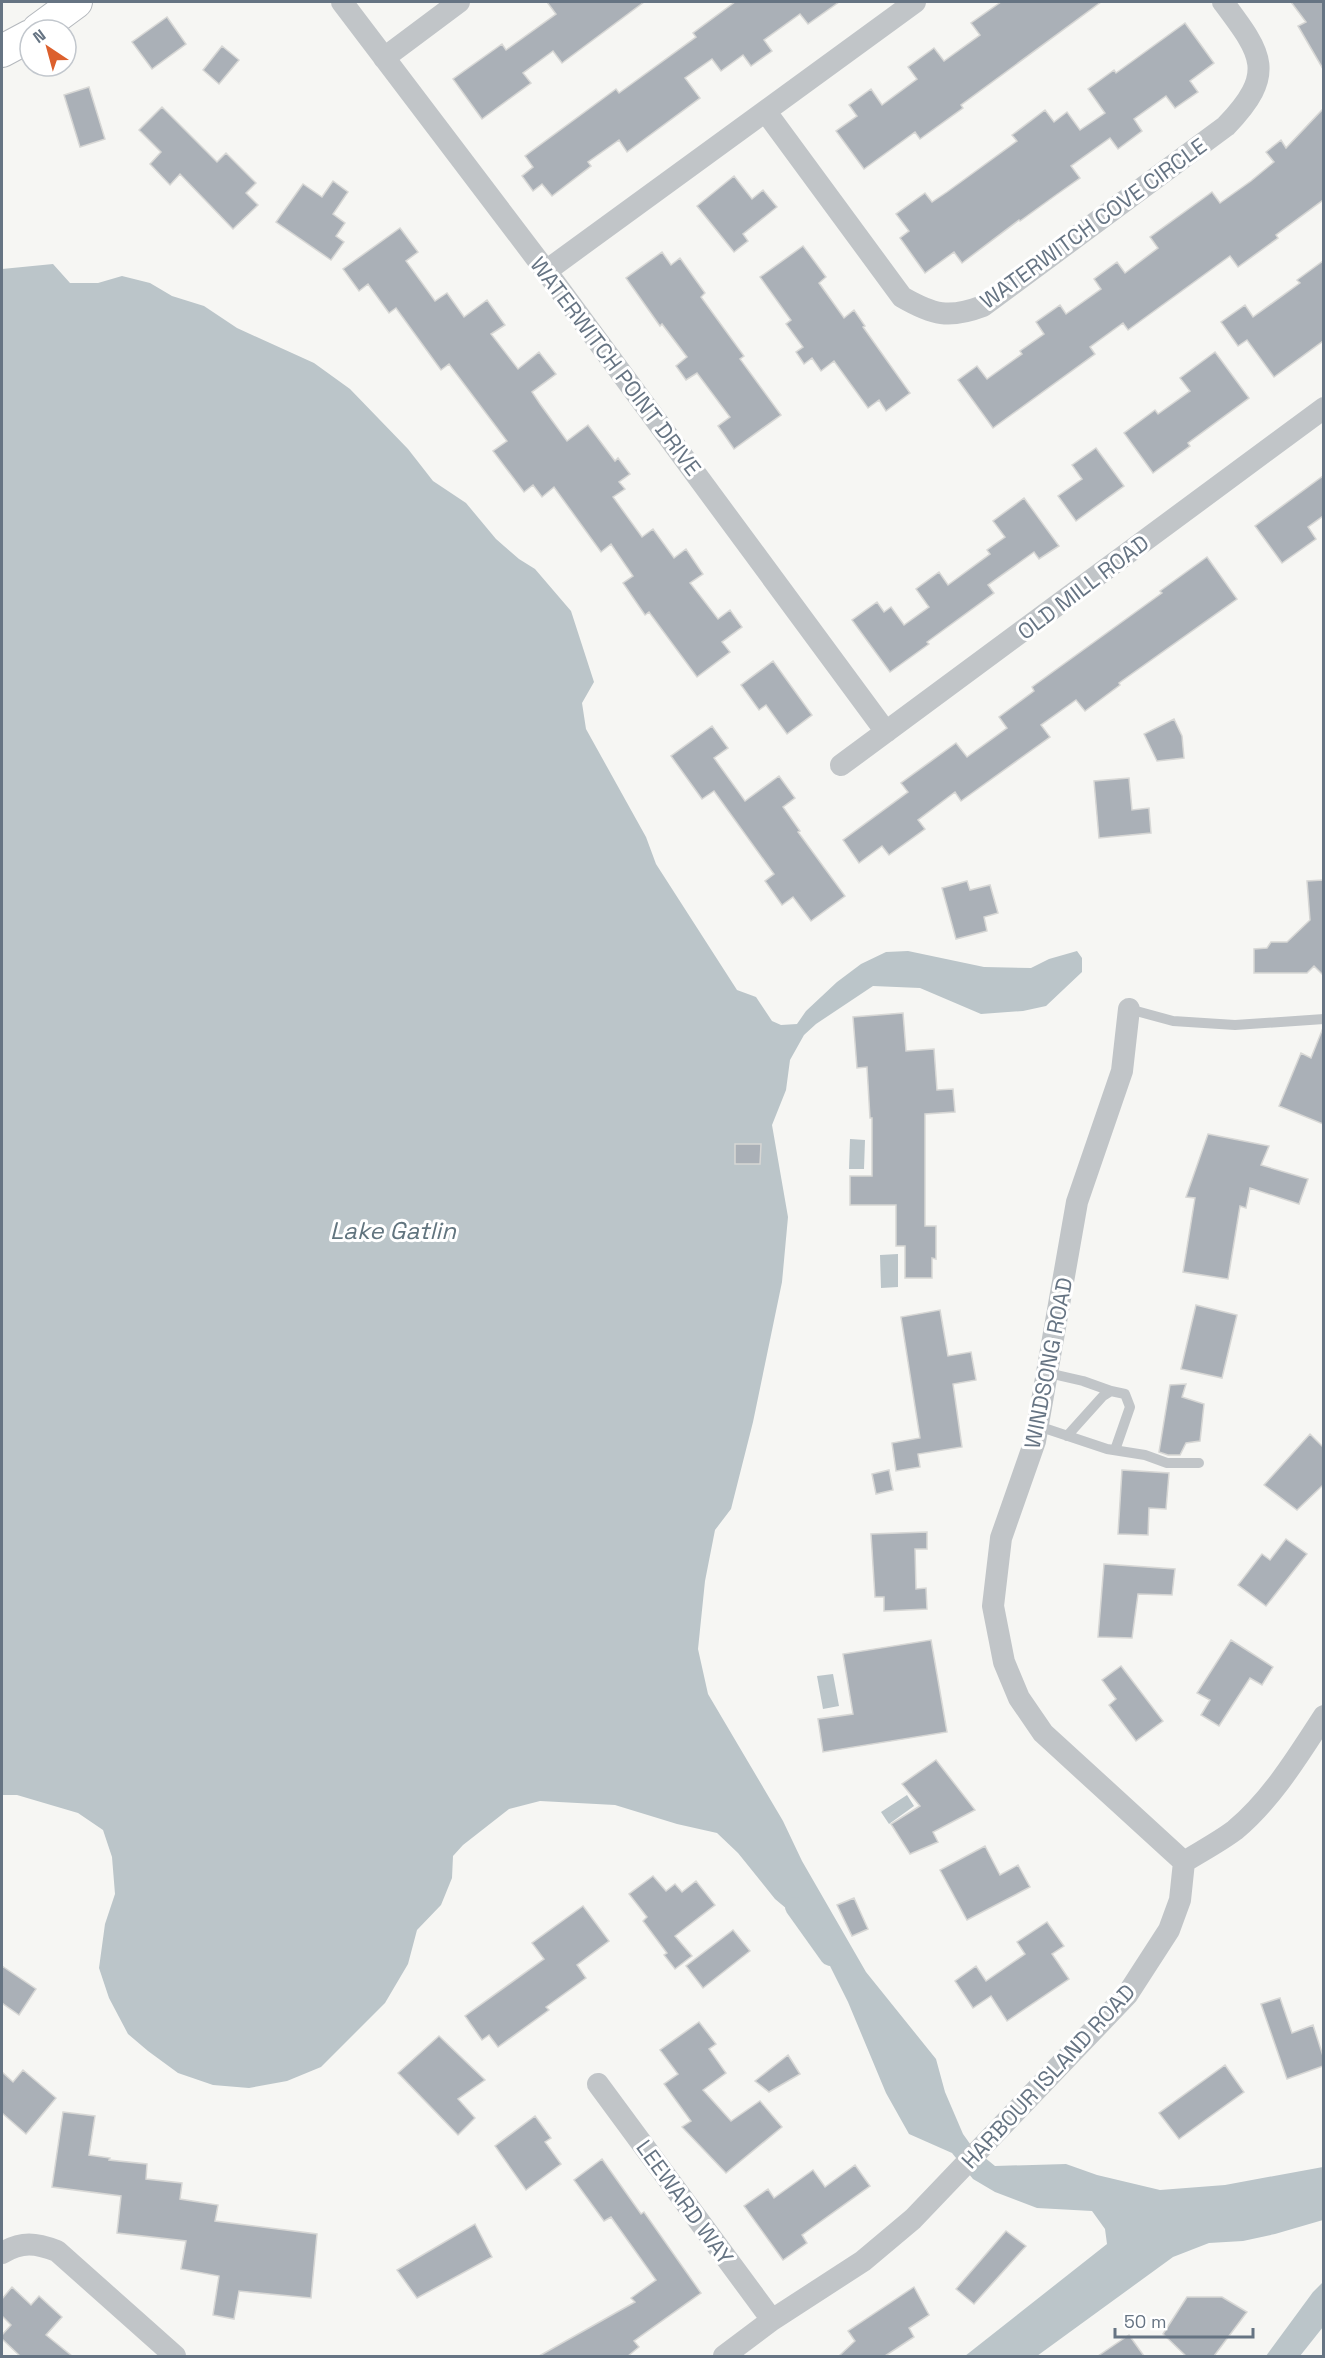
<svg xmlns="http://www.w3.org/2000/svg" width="1325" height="2358" font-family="'Space Grotesk',sans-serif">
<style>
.water{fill:#bbc5c9}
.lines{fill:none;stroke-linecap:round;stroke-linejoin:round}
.canal{stroke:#bbc5c9;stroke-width:20}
.building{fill:#aab0b7;stroke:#d7d7d5;stroke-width:1.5}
.secondary-casing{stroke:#b4b8bd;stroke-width:34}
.lane{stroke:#c1c5c8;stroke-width:10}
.street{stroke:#c1c5c8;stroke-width:22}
.secondary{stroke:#fff;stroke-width:32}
.labels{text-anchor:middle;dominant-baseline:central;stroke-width:6;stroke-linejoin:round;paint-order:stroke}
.street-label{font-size:22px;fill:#667483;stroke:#fff}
.water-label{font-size:24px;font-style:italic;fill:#62757f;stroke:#fff}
</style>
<rect width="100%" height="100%" fill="#f6f6f3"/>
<path class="water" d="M53,264L70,283H98L122,276L150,283L172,296L204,306L237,328L314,363L350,389L408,449L433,481L466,503L496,539L519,559L535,569L571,611L594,682L582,703L586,729L646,837L656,864L737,990L756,997L772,1021L781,1025L797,1024L806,1011L837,982L861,964L886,952L908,951L984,967L1031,968L1049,959L1077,951L1082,958V972L1046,1006L1023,1011L981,1014L920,988L873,986L816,1024L804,1035L790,1060L786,1090L772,1125L788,1217L782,1282L753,1422L731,1509L715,1530L705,1581L698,1649L708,1694L783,1821L802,1861L866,1972L936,2059L945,2092L963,2134L973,2148L995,2166L1066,2164L1097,2175L1160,2190L1225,2185L1323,2167V2220L1275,2234L1243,2241L1209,2243L1173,2257L1037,2356H965L1107,2244L1105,2229L1092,2211L1037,2208L995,2192L973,2179L952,2153L909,2134L886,2093L848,2002L812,1930L775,1899L738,1853L717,1833L677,1824L615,1805L540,1801L509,1809L463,1845L453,1856L452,1878L441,1905L417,1930L408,1964L385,2003L321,2067L287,2081L249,2088L213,2085L178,2073L148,2051L128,2034L109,1998L99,1968L105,1924L115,1894L112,1857L103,1830L78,1813L17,1795H2V269Z
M850,1139L865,1140L864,1169H849Z
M898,1254V1287L881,1288L880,1255Z
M833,1674L839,1706L823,1709L817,1676Z
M907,1795L914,1806L889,1824L881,1812Z
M1323,2282V2327L1300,2356H1266L1313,2292Z"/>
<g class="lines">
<path class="canal" d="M795,1907L830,1956"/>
</g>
<path class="building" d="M547,2H644L562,63L553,51L523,73L531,83L482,119L453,79L502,44L506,50L556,14Z
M735,2H839L808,24L800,14L764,40L772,51L751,66L743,55L721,71L712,59L685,78L700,98L627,152L619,140L588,162L591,166L552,196L542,184L533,191L522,176L533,167L525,156L616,89L619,93L696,37L693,33Z
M1001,2H1101L961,105L963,108L920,139L915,132L864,169L836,131L857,116L849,105L871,89L882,105L917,79L908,67L934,48L944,61L980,35L971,23Z
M1291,2H1323V69L1298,26L1306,22Z
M167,17L186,44L152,69L132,42Z
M1185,23L1214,63L1190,81L1198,92L1175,108L1166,96L1134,119L1142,131L1118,149L1110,138L1071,166L1080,178L1056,195L1020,221L1019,220L962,263L954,252L925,273L900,238L909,231L896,214L925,193L932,202L947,192L1017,141L1012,135L1045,110L1054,122L1067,112L1080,130L1105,113L1088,89L1114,70L1116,73Z
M222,46L239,60L219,84L203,70Z
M89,87L105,139L80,147L64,95Z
M162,107L217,162L226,153L256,183L246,193L258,205L233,229L180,174L170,185L150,164L161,152L139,130Z
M1323,109V200L1276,235L1278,238L1238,267L1230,256L1128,330L1123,323L1090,347L1095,354L993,428L958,380L977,366L987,379L1022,354L1020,351L1044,334L1036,322L1060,305L1066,314L1101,289L1094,279L1117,262L1125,273L1158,248L1150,237L1212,192L1220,203L1251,181L1274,162L1266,152L1281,140L1286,148Z
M734,176L752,199L763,190L777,207L743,234L748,241L734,252L697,206Z
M333,181L348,192L333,214L345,223L336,236L344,242L331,260L276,222L303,184L322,197Z
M400,228L418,252L406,261L435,301L447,293L464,317L487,300L505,325L491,334L518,369L539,352L556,374L532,392L540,404L567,441L588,425L615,461L618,458L630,474L619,482L625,489L613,497L642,537L653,529L674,558L686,549L703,574L690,583L718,619L730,610L742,627L722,642L730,652L697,677L649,612L645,615L623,583L633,576L611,544L601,552L554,487L542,497L533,485L524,492L493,451L507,441L449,364L441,370L396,308L389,313L368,284L359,291L343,269Z
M803,246L826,277L819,283L844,318L854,310L865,326L863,327L910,393L886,411L879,400L868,408L834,361L821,371L812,358L804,364L796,352L803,347L786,324L791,320L760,277Z
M662,252L671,265L680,258L705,293L701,297L744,356L740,359L781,415L734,449L718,426L730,417L697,373L686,380L676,366L687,357L662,324L660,326L626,278Z
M1323,261V341L1274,377L1247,340L1238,346L1221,322L1245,305L1253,317L1300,283L1297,280Z
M1215,352L1249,398L1188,443L1190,446L1153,473L1124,433L1155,410L1158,414L1190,391L1180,378Z
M1096,448L1124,486L1076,521L1058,496L1082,479L1072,465Z
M1323,476V516L1308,527L1316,539L1282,563L1255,526Z
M1024,498L1059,546L1039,559L1034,552L988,585L994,593L927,642L929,644L890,672L852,620L877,602L884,612L891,607L904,625L929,607L916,589L939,572L948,585L990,554L987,550L1005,537L993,521Z
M1207,557L1237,599L1119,683L1120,685L1085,711L1076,700L1041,725L1050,737L961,801L955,792L918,820L925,829L889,855L882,846L859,863L843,840L908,792L901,783L956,743L967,757L1007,728L999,717L1034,691L1032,687L1162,593L1160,591Z
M773,661L812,715L787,734L766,705L759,710L741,685Z
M1174,719L1182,736L1184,758L1157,761L1144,734Z
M712,726L728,748L714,758L745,801L779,776L795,798L783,807L800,831L798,832L845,896L811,921L793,897L782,905L765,881L774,874L714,791L702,799L671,756Z
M1129,778L1132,810L1149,808L1151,833L1099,838L1094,781Z
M1323,880V975L1314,966L1307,973H1254V949L1267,948L1271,942H1287L1310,920L1307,881Z
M967,881L970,890L990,885L998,913L984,917L987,931L956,939L942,888Z
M903,1013L906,1051L934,1049L937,1090L953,1089L955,1112L925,1114V1226H936V1259L932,1258V1278H905V1246H896V1205H850V1176H872V1118H870L867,1067L857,1068L853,1017Z
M1323,1028V1124L1279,1106L1301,1053L1311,1058Z
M1208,1134L1269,1146L1261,1165L1308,1179L1299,1204L1250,1188L1246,1208L1240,1206L1228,1279L1183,1272L1195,1198L1186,1197Z
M735,1144H761L760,1164H735Z
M1196,1305L1237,1315L1222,1378L1181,1369Z
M940,1310L948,1356L971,1352L976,1380L953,1384L962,1447L918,1454L920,1467L896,1471L892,1443L920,1438L901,1317Z
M1186,1384L1182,1397L1204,1404L1200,1441L1186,1443L1180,1455H1168L1159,1452L1170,1385Z
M1310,1434L1323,1447V1485L1297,1510L1264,1485Z
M889,1470L893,1490L876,1494L872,1474Z
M1122,1470L1169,1473L1166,1509L1149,1508L1148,1535L1118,1534Z
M927,1532V1549H915L916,1589L926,1588L927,1609L884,1611V1597H875L871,1534Z
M1286,1539L1307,1554L1266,1606L1238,1585L1262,1554L1270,1560Z
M1104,1564L1175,1569L1172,1595L1138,1594L1132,1638L1098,1637Z
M931,1640L947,1732L823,1752L818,1719L853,1714L843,1654Z
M1231,1640L1273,1667L1262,1685L1250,1678L1219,1726L1201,1715L1210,1700L1197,1693Z
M1121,1666L1163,1721L1136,1741L1109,1705L1116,1699L1102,1680Z
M936,1760L975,1810L933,1832L938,1842L910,1854L891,1824L920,1806L902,1784Z
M985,1846L1000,1875L1018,1865L1030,1887L967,1920L940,1870Z
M653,1876L666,1891L675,1884L682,1892L696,1881L715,1905L675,1936L692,1956L675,1969L664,1955L667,1953L643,1921L647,1917L629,1894Z
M854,1898L868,1929L852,1936L837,1905Z
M583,1906L609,1941L577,1965L586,1978L546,2007L549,2010L498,2047L489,2035L482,2040L465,2016L544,1959L532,1943Z
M1047,1922L1064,1946L1052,1954L1069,1979L1007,2021L991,1996L973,2008L955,1981L976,1966L986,1981L1025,1954L1017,1942Z
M733,1930L750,1951L703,1988L686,1966Z
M2,1966L36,1989L19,2015L2,2003Z
M1280,1998L1292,2033L1313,2025L1323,2056V2066L1287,2079L1261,2004Z
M699,2022L716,2044L709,2049L726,2073L703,2090L731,2121L760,2101L782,2127L726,2173L682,2127L691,2121L664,2084L678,2074L660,2050Z
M439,2036L485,2080L458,2099L475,2118L458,2135L398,2073Z
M788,2055L800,2074L769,2092L755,2081Z
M1225,2065L1244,2092L1179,2139L1159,2113Z
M23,2070L56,2098L26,2134L2,2113V2072L13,2082Z
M63,2112L95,2116L89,2155L110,2158L109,2160L147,2164L146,2179L182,2183L180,2199L218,2205L215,2221L317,2234L311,2298L239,2291L234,2319L213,2315L219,2276L181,2269L186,2241L117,2233L121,2196L52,2187Z
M535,2116L551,2138L545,2142L561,2164L526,2190L495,2146Z
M602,2159L641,2214L644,2212L701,2293L634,2341L639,2347L628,2356H539L635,2302L631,2298L656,2280L611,2217L604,2221L574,2180Z
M855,2165L870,2186L802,2235L807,2243L783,2260L744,2206L768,2189L774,2198L813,2170L825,2187Z
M475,2224L492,2257L417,2298L397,2270Z
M1006,2231L1026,2246L974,2304L956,2289Z
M12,2287L31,2305L39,2296L62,2317L46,2335L72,2356H20L2,2339V2335L11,2325L2,2316V2299Z
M914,2287L929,2315L909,2328L914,2337L885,2356H839L855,2341L848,2331Z
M1187,2297H1222L1247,2312L1214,2356H1186L1163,2334Z
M1129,2335L1144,2356H1098Z"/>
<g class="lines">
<g class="secondary-casing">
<path id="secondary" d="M38,30L76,2
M2,51L30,36"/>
</g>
<path class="lane" d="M1129,1009L1173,1021L1235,1025L1324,1019
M1048,1373L1083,1381L1111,1391
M1038,1426L1107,1449L1145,1455L1167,1463H1199
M1067,1436L1103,1396L1111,1391L1125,1394L1130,1407L1115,1450"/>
<path class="street" d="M342,2L546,271L886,732
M384,58L459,2
M766,112L902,297C933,315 949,319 983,306L1226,126C1277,73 1262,54 1223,2
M546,271L915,2
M841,765L1324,408
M1129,1009L1122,1071L1077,1202L1035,1441L1001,1538L993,1606L1004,1662L1019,1698L1043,1733L1184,1862
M1184,1862C1200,1852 1219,1842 1235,1830C1272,1799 1298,1756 1324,1716
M598,2084L772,2320
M2,2253C22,2241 36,2243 57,2251L175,2356
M724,2356L772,2320L863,2261L913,2219L1127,1995L1169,1930L1180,1900L1184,1862"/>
<use href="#secondary" class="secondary"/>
</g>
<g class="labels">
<g class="street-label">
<text transform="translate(1093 223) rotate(-36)">WATERWITCH COVE CIRCLE</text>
<text transform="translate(616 366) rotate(53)">WATERWITCH POINT DRIVE</text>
<text transform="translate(1083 587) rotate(-37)">OLD MILL ROAD</text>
<text transform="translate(1048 1363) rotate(-79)">WINDSONG ROAD</text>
<text transform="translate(1048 2076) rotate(-47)">HARBOUR ISLAND ROAD</text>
<text transform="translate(685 2202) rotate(54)">LEEWARD WAY</text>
</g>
<g class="water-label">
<text x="393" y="1230">Lake Gatlin</text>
</g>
</g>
<rect width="1325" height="2358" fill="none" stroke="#667483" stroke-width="6"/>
<g transform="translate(48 48) rotate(324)"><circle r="28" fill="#ffffff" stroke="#c2c7cd" stroke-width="1.5"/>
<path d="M0-4.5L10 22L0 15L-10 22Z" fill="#dc602d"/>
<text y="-9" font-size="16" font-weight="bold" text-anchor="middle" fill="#667483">N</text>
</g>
<path d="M1115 2328v9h138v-9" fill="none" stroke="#667483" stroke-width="3"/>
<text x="1124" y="2328" font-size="18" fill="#667483" stroke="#ffffff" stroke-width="4.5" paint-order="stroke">50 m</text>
</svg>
